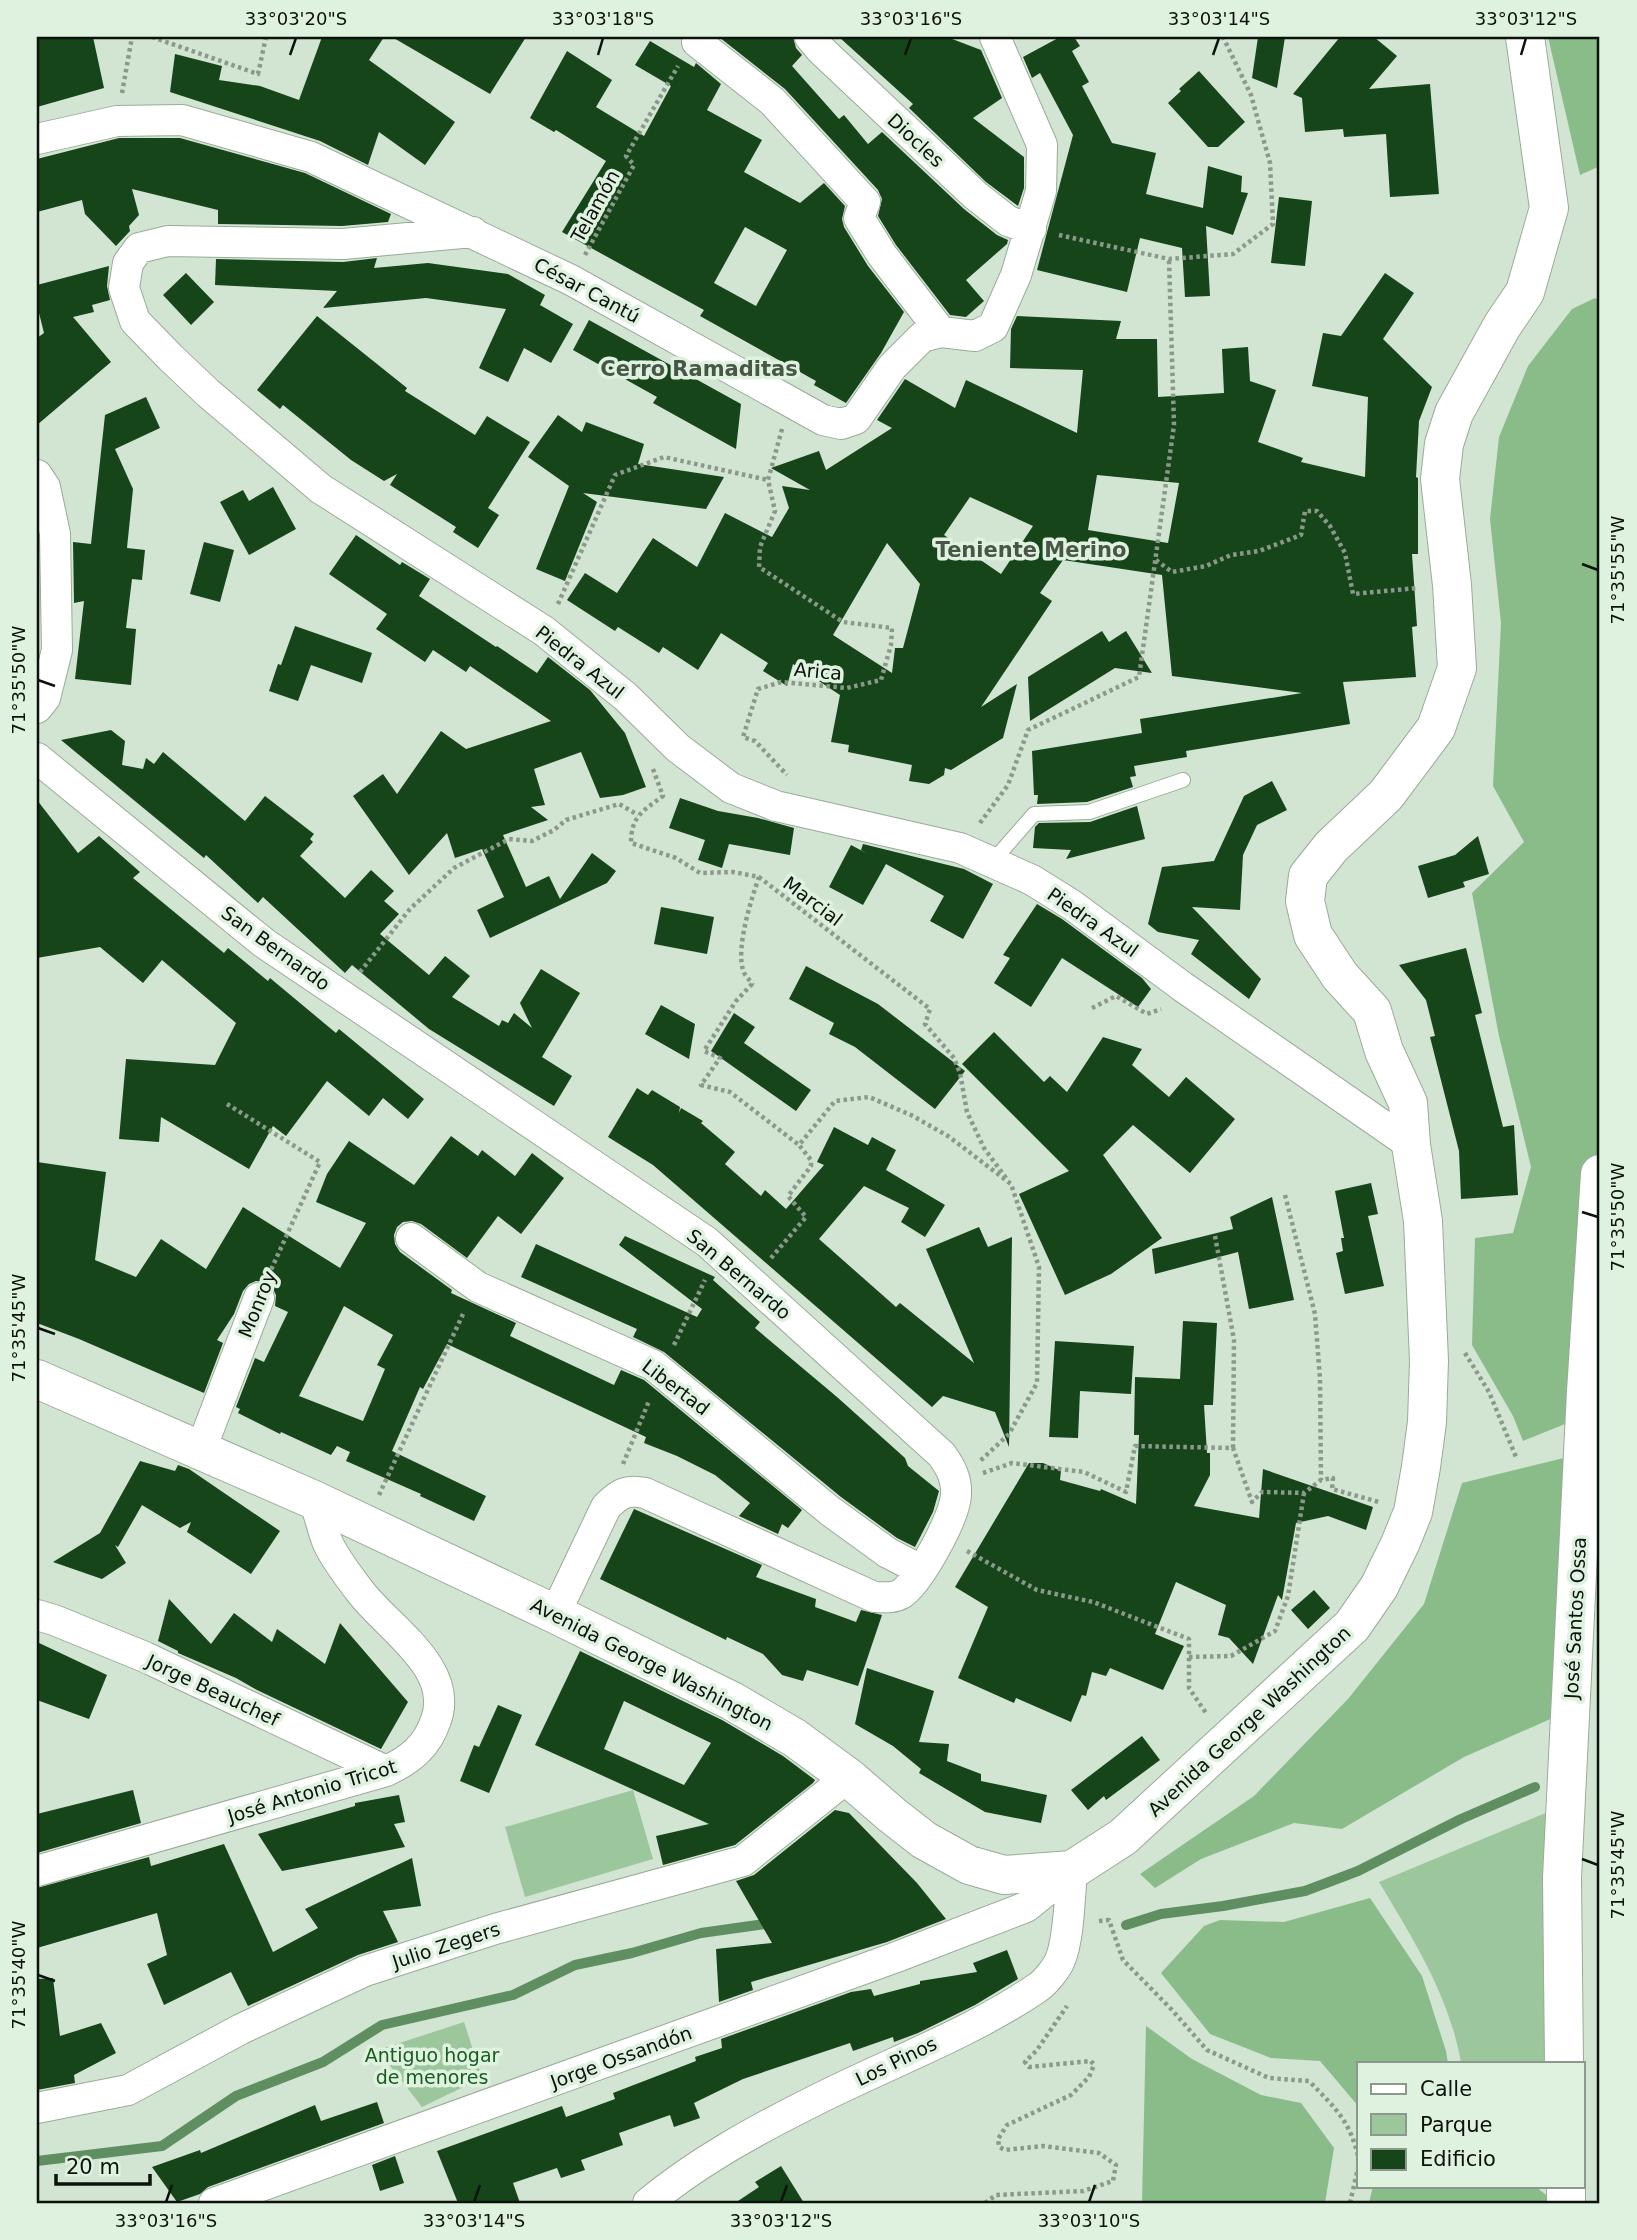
<svg xmlns="http://www.w3.org/2000/svg" width="1637" height="2240" font-family="'DejaVu Sans',sans-serif">
<style>
.green{fill:#9cc79c}
.forest{fill:#8abc8a}
.lines{fill:none;stroke-linecap:round;stroke-linejoin:round}
.stream{stroke:#5f8f60;stroke-width:10}
.building{fill:#16451a;fill-rule:evenodd}
.lane-casing{stroke:#9aab99;stroke-width:16}
.street-casing{stroke:#9aab99;stroke-width:32}
.secondary-casing{stroke:#9aab99;stroke-width:40}
.highway-casing{stroke:#9aab99;stroke-width:40}
.path{stroke:#8b998b;stroke-width:4.5;stroke-dasharray:3.5 3.5;stroke-linecap:butt}
.lane{stroke:#fff;stroke-width:14}
.street{stroke:#fff;stroke-width:30}
.secondary{stroke:#fff;stroke-width:38}
.highway{stroke:#fff;stroke-width:38}
.ticks{fill:none;stroke:#0c120c;stroke-width:2.5}
.labels{text-anchor:middle;dominant-baseline:central;stroke-width:7;stroke-linejoin:round;paint-order:stroke}
.street-label{font-size:19px;fill:#0c120c;stroke:#dff1df}
.park-label{font-size:19px;fill:#165d1e;stroke:#dff1df}
.neighbourhood-label{font-size:21px;font-weight:bold;fill:#475647;stroke:#dff1df}
.neatline{fill:none;stroke:#0c120c;stroke-width:2.5}
.ticks-label{font-size:18px;text-anchor:middle;fill:#0c120c}
</style>
<rect width="100%" height="100%" fill="#d2e4d2"/>
<path class="green" d="M633,1790L653,1859L525,1897L505,1827Z
M1548,1812L1549,2063H1461C1450,1997 1413,1939 1379,1882Z
M464,2022L482,2078L422,2107L378,2050Z"/>
<path class="forest" d="M1548,37H1600V166L1580,175Z
M1595,298L1600,301V1145L1598,1221L1585,1416L1523,1441L1513,1416L1472,1345L1475,1238L1513,1233L1531,1167L1499,1036L1472,893L1524,842L1493,786L1501,623L1490,519L1499,437L1528,366L1572,309Z
M1576,1455L1555,1717L1464,1757L1342,1829L1294,1823L1201,1859L1155,1888L1140,1874L1254,1796L1348,1699L1424,1604L1462,1483Z
M1370,1898L1422,1976L1446,2051L1448,2063H1359V2107L1320,2061L1271,2058L1210,2034L1161,1973L1204,1926L1220,1920L1284,1922Z
M1146,2026L1192,2059L1261,2095L1301,2103L1334,2148L1325,2203H1142Z
M1373,2186H1535L1546,2195V2203H1369Z"/>
<g class="lines">
<path class="stream" d="M1126,1925L1161,1914L1223,1906L1305,1891L1358,1871L1461,1819L1535,1787
M37,2161L162,2146L236,2096L323,2062L382,2025L513,1995L575,1965L632,1953L701,1933L772,1923"/>
</g>
<path class="building" d="M37,37H93L104,88L37,107Z
M322,37H384L369,60L455,122L425,165L379,132L368,165L320,141L170,92L175,54L222,66L219,80L260,86L299,100Z
M392,37H526L490,94Z
M719,37H793L796,48L802,55L792,66L839,119L844,115L868,144L882,132L964,209L997,235L1008,240L1007,244L966,280L984,301L966,317L950,315L896,245L878,216L882,199L878,190L785,89Z
M839,37H947L981,50L1002,98L973,118L1024,157V188L1018,206L986,182L909,108L913,104Z
M1060,37H1074L1080,46L1072,51L1089,82L1082,86L1112,143L1156,153L1146,194L1203,208L1208,166L1242,176L1241,192L1248,193L1233,235L1206,226L1210,296L1185,297L1182,248L1140,238L1127,292L1037,270L1073,135L1040,73L1032,78L1023,57Z
M1258,37H1285L1277,88L1252,78Z
M1340,37H1374L1397,56L1369,89L1430,84L1439,194L1390,197L1386,134L1344,137L1343,129L1305,132L1302,98L1293,94Z
M650,41L694,67L696,63L721,84L707,110L762,140L744,172L800,203L824,183L845,206L842,219L844,227L868,266L904,312L881,353L846,403L814,385L816,381L700,316L704,310L562,232L606,161L556,130L554,132L530,118L567,51L612,80L596,107L644,136L671,86L635,65ZM745,227L787,250L756,306L714,283Z
M1199,71L1245,122L1218,147H1208L1168,103L1181,91L1179,89Z
M119,138H180L305,173L391,214L388,222L342,226L218,224V210L132,189L139,215L129,226L130,231L116,246L85,214L82,200L37,212V159Z
M1279,197L1312,201L1305,266L1271,263Z
M377,258L374,268L428,263L508,274L545,295L540,305L573,324L551,363L524,348L508,382L479,368L506,309L426,298L323,308L337,291L215,285L216,259L343,262Z
M109,266L107,286L110,300L92,305L94,312L73,317L111,362L37,425V338L44,333L37,305V285Z
M186,273L214,302L191,325L163,295Z
M1385,273L1414,293L1383,339L1432,387L1419,421L1416,477L1418,478V554H1412L1417,626L1412,627L1416,677L1343,682L1350,724L1186,751L1187,757L1134,766L1136,776L1130,777L1133,787L1087,802L1037,804L1038,795H1034L1032,751L1142,733L1140,719L1302,693L1172,676L1162,575L1063,560L1040,593L1052,601L981,707L1017,684L1003,738L951,770L945,768L944,775L929,784L909,781L912,765L848,752L849,745L831,742L840,695L793,664L787,686L763,671L768,663L721,633L698,670L663,647L659,653L618,627L615,631L567,600L585,573L617,593L653,538L697,567L725,513L772,537L789,508L782,486L810,490L771,468L819,451L826,470L892,428L877,420L905,379L955,408L966,380L1077,433L1083,370L1010,368L1011,329L1017,316L1121,321L1116,339H1157L1158,397L1224,393L1222,349L1248,347L1250,381L1276,390L1258,442L1303,458L1301,462L1365,477L1368,397L1312,386L1323,333L1341,336ZM1097,475L1179,483L1168,543L1088,530ZM970,497L1033,526L1001,574L944,535ZM887,543L920,584L903,648H895L892,673L833,635Z
M317,316L407,388L405,391L475,435L487,416L530,442L488,508L499,515L478,548L453,532L456,527L390,485L397,474L384,481L351,460L283,405L280,409L257,390Z
M589,320L741,404L736,449L653,403L657,397L573,350Z
M146,397L160,428L115,449L133,489L127,548L145,550L142,580L132,579L126,628L136,629L131,685L75,679L84,601L74,603L73,542L91,544L105,415Z
M558,415L582,432L586,422L644,444L638,464L724,477L706,509L583,493L597,502L565,581L536,569L569,486L528,457Z
M273,487L296,529L249,555L220,502L243,490L249,501Z
M356,535L400,565L402,562L430,579L419,596L496,647L497,646L537,673L548,657L590,690L625,733L646,787L623,795L600,798L581,752L534,769L545,805L531,807L548,820L503,835L526,887L549,876L560,899L592,853L616,871L607,883L490,938L477,910L504,897L482,849L455,858L447,833L409,875L353,796L383,774L397,794L441,731L466,749L551,721L470,666L466,672L433,650L425,662L376,629L387,614L329,574Z
M204,542L234,550L220,602L190,594Z
M295,626L372,653L362,683L311,665L298,701L269,691L278,664L281,665Z
M1102,631L1109,642L1126,631L1152,673L1115,668L1030,721L1028,677Z
M111,730L125,741L122,765L143,769L146,758L154,764L163,752L245,821L265,796L314,834L310,839L313,842L300,856L345,898L371,870L394,891L384,901L399,914L380,934L429,975L445,956L470,976L452,997L499,1026L502,1020L508,1023L514,1013L532,1028L520,1003L541,969L580,993L542,1057L572,1076L554,1106L429,1029L352,965L345,973L263,897L258,903L206,855L204,858L61,740Z
M1272,781L1287,810L1257,825L1243,855L1240,910L1192,907L1261,979L1249,999L1191,954L1199,940L1158,932L1148,924L1162,867L1214,861L1244,796Z
M680,798L718,811L758,818L794,828L790,855L729,844L722,868L698,860L705,840L669,828Z
M37,800L78,853L99,836L140,872L133,878L224,953L228,948L268,981L270,978L336,1033L339,1029L424,1099L408,1119L383,1098L369,1116L327,1081L286,1136L273,1126L249,1169L161,1117L159,1142L119,1139L126,1059L215,1065L236,1023L162,960L143,983L100,947L37,958Z
M1137,806L1145,839L1066,859L1071,850L1033,848L1035,827L1039,823L1090,822Z
M1478,836L1489,874L1463,882L1465,887L1428,898L1418,866L1455,855Z
M863,844L964,869L993,884L963,939L930,921L944,896L886,864L863,905L829,887L851,845L868,854L861,850Z
M1037,904L1062,919L1142,978L1151,989L1138,1007L1062,958L1031,1007L994,983L1010,958L1003,955Z
M661,907L714,917L707,954L654,944Z
M1466,948L1482,1013L1475,1015L1503,1127L1514,1125L1518,1195L1461,1199L1459,1151L1430,1037L1435,1036L1426,1000L1399,965Z
M806,966L878,1004L965,1071L935,1109L855,1047L829,1034L834,1023L789,999Z
M661,1005L695,1024L689,1059L645,1034Z
M734,1013L755,1027L744,1043L811,1090L796,1111L711,1051Z
M994,1032L1044,1082L1050,1076L1067,1092L1103,1037L1142,1049L1132,1065L1169,1097L1186,1077L1235,1119L1190,1173L1133,1125L1103,1155L1162,1238L1111,1274L1065,1295L1019,1194L1069,1171L962,1064Z
M637,1088L648,1095L652,1090L680,1107L679,1113L681,1108L703,1121L701,1123L735,1152L725,1164L761,1196L765,1190L786,1209L824,1165L817,1162L834,1127L868,1145L872,1137L896,1150L886,1170L945,1205L925,1237L901,1222L909,1208L864,1186L819,1239L896,1307L900,1303L974,1363L926,1249L979,1227L988,1247L1012,1237L1009,1447L995,1412L943,1396L932,1407L653,1165L608,1137Z
M451,1136L478,1156L482,1150L515,1176L532,1153L564,1178L521,1234L498,1216L467,1258L421,1224L412,1221L403,1222L397,1227L394,1235L395,1244L400,1252L452,1290L451,1293L516,1323L510,1336L614,1385L621,1370L644,1380L802,1510L788,1528L782,1524L778,1534L739,1516L750,1503L715,1475L677,1456L644,1443L646,1437L447,1344L423,1389L420,1387L392,1451L486,1496L474,1521L420,1496L421,1494L346,1461L350,1452L337,1446L331,1455L281,1432L280,1434L238,1413L240,1409L236,1407L255,1358L264,1362L288,1312L275,1306L276,1295L272,1287L265,1282L256,1281L249,1284L243,1291L234,1314L217,1340L223,1343L204,1393L79,1339L37,1323V1162L106,1172L95,1260L136,1277L161,1239L206,1269L243,1207L340,1268L366,1223L316,1202L327,1174L349,1141L414,1185ZM344,1306L393,1335L377,1365L385,1369L363,1421L299,1396Z
M1371,1183L1378,1214L1368,1216L1384,1286L1345,1294L1336,1253L1343,1251L1341,1238H1344L1335,1191Z
M1272,1197L1294,1300L1249,1309L1238,1252L1155,1274L1152,1249L1233,1229L1230,1217Z
M625,1236L715,1277L713,1280L760,1322L755,1328L837,1397L905,1458L908,1466L939,1491L933,1512L915,1547L897,1538L841,1497L664,1352L633,1337L637,1329L521,1277L536,1244L697,1317L702,1309L619,1245Z
M1183,1321L1217,1323L1213,1405H1204L1207,1453H1210V1475L1194,1506L1259,1518L1263,1469L1373,1507L1366,1530L1328,1516L1296,1523L1282,1600L1278,1595L1253,1664L1229,1638L1218,1635L1226,1605L1176,1582L1155,1634L1184,1646L1163,1690L1110,1668L1106,1676L1092,1672L1086,1696L1082,1695L1071,1722L1016,1698L1014,1703L958,1678L988,1607L955,1587L1029,1463H1043L1061,1471L1060,1480L1100,1491L1101,1489L1136,1504L1139,1435H1134L1135,1377L1180,1379Z
M1055,1341L1134,1346L1131,1394L1080,1391L1078,1438L1049,1437Z
M140,1461L175,1471L178,1465L189,1469L280,1531L251,1574L187,1532L191,1522L180,1528L142,1505L118,1547L115,1545L126,1563L102,1579L53,1562L100,1533Z
M634,1509L762,1565L756,1577L816,1599L815,1607L856,1622L861,1610L882,1615L858,1686L807,1670L803,1681L782,1675L763,1654L727,1637L726,1640L600,1579Z
M1314,1590L1330,1608L1308,1629L1291,1610Z
M169,1599L211,1644L234,1613L272,1642L277,1629L325,1664L340,1623L408,1702L381,1749L257,1690L236,1678L178,1653V1651L158,1641Z
M37,1642L107,1675L89,1719L37,1700Z
M580,1651L722,1720L783,1756L815,1780L813,1783L735,1845L663,1865L656,1836L709,1824L535,1745ZM624,1701L711,1743L684,1785L604,1749Z
M867,1668L934,1691L919,1742L949,1744L947,1761L981,1774V1781L1047,1795L1041,1823L985,1812L919,1773L921,1769L893,1746L855,1724Z
M498,1705L522,1715L489,1793L460,1781L474,1745L479,1747Z
M1142,1736L1160,1760L1106,1800L1104,1796L1088,1810L1071,1790Z
M133,1790L141,1823L37,1853V1814Z
M399,1795L405,1822L394,1824L405,1847L282,1871L258,1834L355,1806V1803Z
M835,1810L849,1813L917,1883L946,1919L887,1942L751,1982L753,1990L719,2002L716,1949L772,1943L736,1881L754,1875Z
M224,1844L273,1952L318,1928L305,1909L412,1858L421,1906L383,1911L398,1942L358,1955L248,2006L231,1972L164,2005L147,1964L167,1955L157,1913L37,1948V1888L149,1857L151,1866Z
M1007,1950L1018,1979L975,2005L918,2033L894,2042L893,2037L853,2051L850,2043L743,2079L694,2103L700,2118L674,2127L670,2115L619,2133L623,2145L581,2160L585,2170L561,2178L557,2168L513,2183L520,2203H458L437,2151L562,2106L566,2117L615,2099L613,2093L696,2061L695,2057L722,2048L721,2039L851,1992L871,1989L874,1996L920,1984V1981L977,1972L973,1963Z
M53,1978L60,2036L101,2023L116,2053L74,2075L75,2083L37,2090V1979Z
M377,2102L384,2123L208,2187L200,2194L177,2202L152,2167L200,2150L201,2153L315,2105L321,2121Z
M395,2156L404,2183L380,2191L372,2165Z
M781,2166L804,2203H735L759,2187L755,2182Z"/>
<g class="lines">
<g class="lane-casing">
<path id="lane" d="M993,861L1034,814L1089,812L1183,780"/>
</g>
<g class="street-casing">
<path id="street" d="M810,37L820,49L975,195L1008,221L1031,229
M697,42L772,101L865,202L859,218L882,255L941,332
M37,139L117,121L182,120L311,157L571,280L823,420L841,424L856,419L892,367L922,337L941,332L975,336L993,327L1016,275L1041,191L1042,145L995,37
M473,232L343,244L168,241L139,248L128,263L124,288L135,321L171,358L208,393L321,489L544,631L626,697L678,748L731,788L776,806L960,848L1032,880L1072,905L1183,987L1411,1145
M37,475L45,487L55,534L57,650L45,698L37,708
M37,758L264,943L707,1242L942,1455C951,1468 957,1479 956,1495C955,1517 919,1583 901,1594C892,1599 884,1597 874,1597L645,1493C626,1489 619,1494 606,1507L555,1614
M411,1238L478,1287L653,1365L830,1511L888,1553L921,1570
M201,1449L259,1298
M37,1615L54,1620L145,1657L386,1771
M37,1871L386,1771C410,1760 427,1747 436,1720C455,1667 386,1627 359,1590C348,1575 334,1558 327,1541C322,1528 319,1513 314,1500
M37,2108L128,2090L241,2029L365,1971L495,1929L743,1861L848,1777
M214,2203L894,1958L1026,1907L1072,1870
M648,2203C696,2163 754,2131 810,2103C884,2065 968,2035 1037,1988C1045,1983 1057,1968 1060,1960C1069,1940 1070,1893 1072,1870"/>
</g>
<g class="secondary-casing">
<path id="secondary" d="M37,1379L314,1500L555,1614L732,1701L795,1738L848,1777L892,1815L924,1840L969,1865L1004,1875L1072,1870L1123,1837L1352,1626L1379,1587L1400,1544L1413,1512L1421,1467L1427,1422L1429,1361L1423,1221L1411,1145L1408,1103L1384,1051L1372,1011L1340,976L1313,935L1305,901L1308,876L1331,847L1386,795L1436,728L1457,668L1452,585L1440,479L1444,444L1454,413L1502,326L1525,292L1549,208L1525,37"/>
</g>
<g class="highway-casing">
<path id="highway" d="M1564,2063L1562,1878L1586,1392L1600,1174
M1566,2186V2203"/>
</g>
<path class="path" d="M152,37L258,74L266,37
M122,93L132,37
M1059,235L1169,259L1233,254L1273,224L1270,163L1251,95L1223,37
M585,255L634,165L626,156L678,66
M782,429L768,480L775,511L760,547L759,567L843,622L892,628L891,645L881,680L847,688L781,682L758,689L743,737L755,741L787,775
M1156,560L1172,572L1206,566L1231,555L1259,551L1301,535L1305,511H1317L1330,526L1345,553L1353,594L1417,588
M558,604L615,475L664,457L768,480
M653,769L663,796C643,811 631,816 631,843L676,858L700,873L733,872L759,877L930,1009L925,1024L954,1058L960,1073L967,1112L984,1148L1006,1178
M980,823L1008,785L1028,730L1139,677L1174,425L1169,259
M759,877C751,900 736,947 743,970C744,975 750,980 752,984L736,1001L704,1051L720,1058L701,1085L730,1092L799,1145
M360,972L410,909L454,868L509,839L532,841L554,830L566,820L619,804L638,815
M1092,1008L1116,996L1147,1014L1161,1009
M227,1104L320,1162L270,1272
M1285,1195L1315,1314L1320,1379L1321,1480
M1215,1236L1234,1340L1233,1448
M771,1258L806,1217L788,1196L811,1166V1160L799,1145L835,1101L869,1097L911,1115L948,1136L1011,1184L1039,1267L1037,1383L1009,1434L980,1461
M674,1345L705,1280
M1465,1353L1489,1392L1516,1457
M623,1464L649,1401
M983,1473L1012,1463L1084,1472L1126,1492L1135,1446L1233,1448L1252,1502L1262,1492L1304,1493L1321,1480L1333,1478L1332,1489L1379,1502
M379,1495L464,1312
M967,1551L1037,1590L1093,1602L1189,1639V1688L1206,1713
M1189,1657L1231,1656L1275,1631L1288,1596L1304,1493
M1099,1921L1109,1920L1123,1960L1172,2010L1207,2050L1269,2078L1309,2081C1336,2109 1350,2120 1359,2160
M985,2203L996,2195L1083,2191L1113,2181L1116,2165L1099,2153L1043,2146L1005,2150L999,2147L998,2139L1007,2125L1071,2095L1089,2077L1094,2065L1091,2061L1029,2067L1025,2062L1037,2050L1067,2006
M1350,2203L1359,2164"/>
<use href="#lane" class="lane"/>
<use href="#street" class="street"/>
<use href="#secondary" class="secondary"/>
<use href="#highway" class="highway"/>
</g>
<path class="ticks" d="M290,55L296,38M598,55L603,38M905,55L911,38M1213,55L1219,38M1521,55L1526,38M1582,564L1598,570M38,680L55,686M1582,1212L1598,1217M38,1328L55,1334M1582,1859L1598,1865M38,1975L55,1981M166,2202L172,2185M474,2202L480,2185M781,2202L787,2185M1089,2202L1095,2185"/>
<g class="labels">
<g class="street-label">
<text transform="translate(916 140) rotate(43)">Diocles</text>
<text transform="translate(595 206) rotate(-61)">Telamón</text>
<text transform="translate(587 290) rotate(28)">César Cantú</text>
<text transform="translate(580 662) rotate(38)">Piedra Azul</text>
<text transform="translate(818 671) rotate(5)">Arica</text>
<text transform="translate(813 901) rotate(37)">Marcial</text>
<text transform="translate(1093 922) rotate(35)">Piedra Azul</text>
<text transform="translate(276 948) rotate(36)">San Bernardo</text>
<text transform="translate(739 1274) rotate(40)">San Bernardo</text>
<text transform="translate(257 1304) rotate(-68)">Monroy</text>
<text transform="translate(676 1387) rotate(37)">Libertad</text>
<text transform="translate(1575 1618) rotate(-87)">José Santos Ossa</text>
<text transform="translate(652 1664) rotate(27)">Avenida George Washington</text>
<text transform="translate(213 1690) rotate(25)">Jorge Beauchef</text>
<text transform="translate(1249 1721) rotate(-43)">Avenida George Washington</text>
<text transform="translate(312 1791) rotate(-17)">José Antonio Tricot</text>
<text transform="translate(446 1945) rotate(-18)">Julio Zegers</text>
<text transform="translate(621 2057) rotate(-20)">Jorge Ossandón</text>
<text transform="translate(896 2061) rotate(-26)">Los Pinos</text>
</g>
<g class="park-label">
<text x="432" y="2055">Antiguo hogar<tspan x="432" dy="22">de menores</tspan></text>
</g>
<g class="neighbourhood-label">
<text x="699" y="369">Cerro Ramaditas</text>
<text x="1031" y="550">Teniente Merino</text>
</g>
</g>
<rect width="1637" height="2240" fill="none" stroke="#dff1df" stroke-width="77"/>
<rect x="1357" y="2062" width="228" height="126" fill="#dff1df" stroke="#8b988b" stroke-width="2"/>
<rect x="1371" y="2084" width="35" height="10" fill="#ffffff" stroke="#8b988b" stroke-width="2"/>
<text x="1420" y="2096" font-size="21" fill="#0c120c">Calle</text>
<rect x="1371" y="2114" width="35" height="21" fill="#9cc79c" stroke="#8b988b" stroke-width="2"/>
<text x="1420" y="2132" font-size="21" fill="#0c120c">Parque</text>
<rect x="1371" y="2149" width="35" height="21" fill="#16451a" stroke="#8b988b" stroke-width="2"/>
<text x="1420" y="2166" font-size="21" fill="#0c120c">Edificio</text>
<path d="M56 2174v10h94v-10" fill="none" stroke="#0c120c" stroke-width="3.5"/>
<text x="66" y="2174" font-size="21" fill="#0c120c" stroke="#dff1df" stroke-width="5" paint-order="stroke">20 m</text>
<rect x="38" y="38" width="1560" height="2164" class="neatline"/>
<g class="ticks-label">
<text x="296" y="25">33°03'20"S</text>
<text x="603" y="25">33°03'18"S</text>
<text x="911" y="25">33°03'16"S</text>
<text x="1219" y="25">33°03'14"S</text>
<text x="1526" y="25">33°03'12"S</text>
<text transform="translate(1618 570) rotate(-90)" y="6">71°35'55"W</text>
<text transform="translate(19 680) rotate(-90)" y="6">71°35'50"W</text>
<text transform="translate(1618 1217) rotate(-90)" y="6">71°35'50"W</text>
<text transform="translate(19 1328) rotate(-90)" y="6">71°35'45"W</text>
<text transform="translate(1618 1865) rotate(-90)" y="6">71°35'45"W</text>
<text transform="translate(19 1975) rotate(-90)" y="6">71°35'40"W</text>
<text x="166" y="2227">33°03'16"S</text>
<text x="474" y="2227">33°03'14"S</text>
<text x="781" y="2227">33°03'12"S</text>
<text x="1089" y="2227">33°03'10"S</text>
</g>
</svg>
